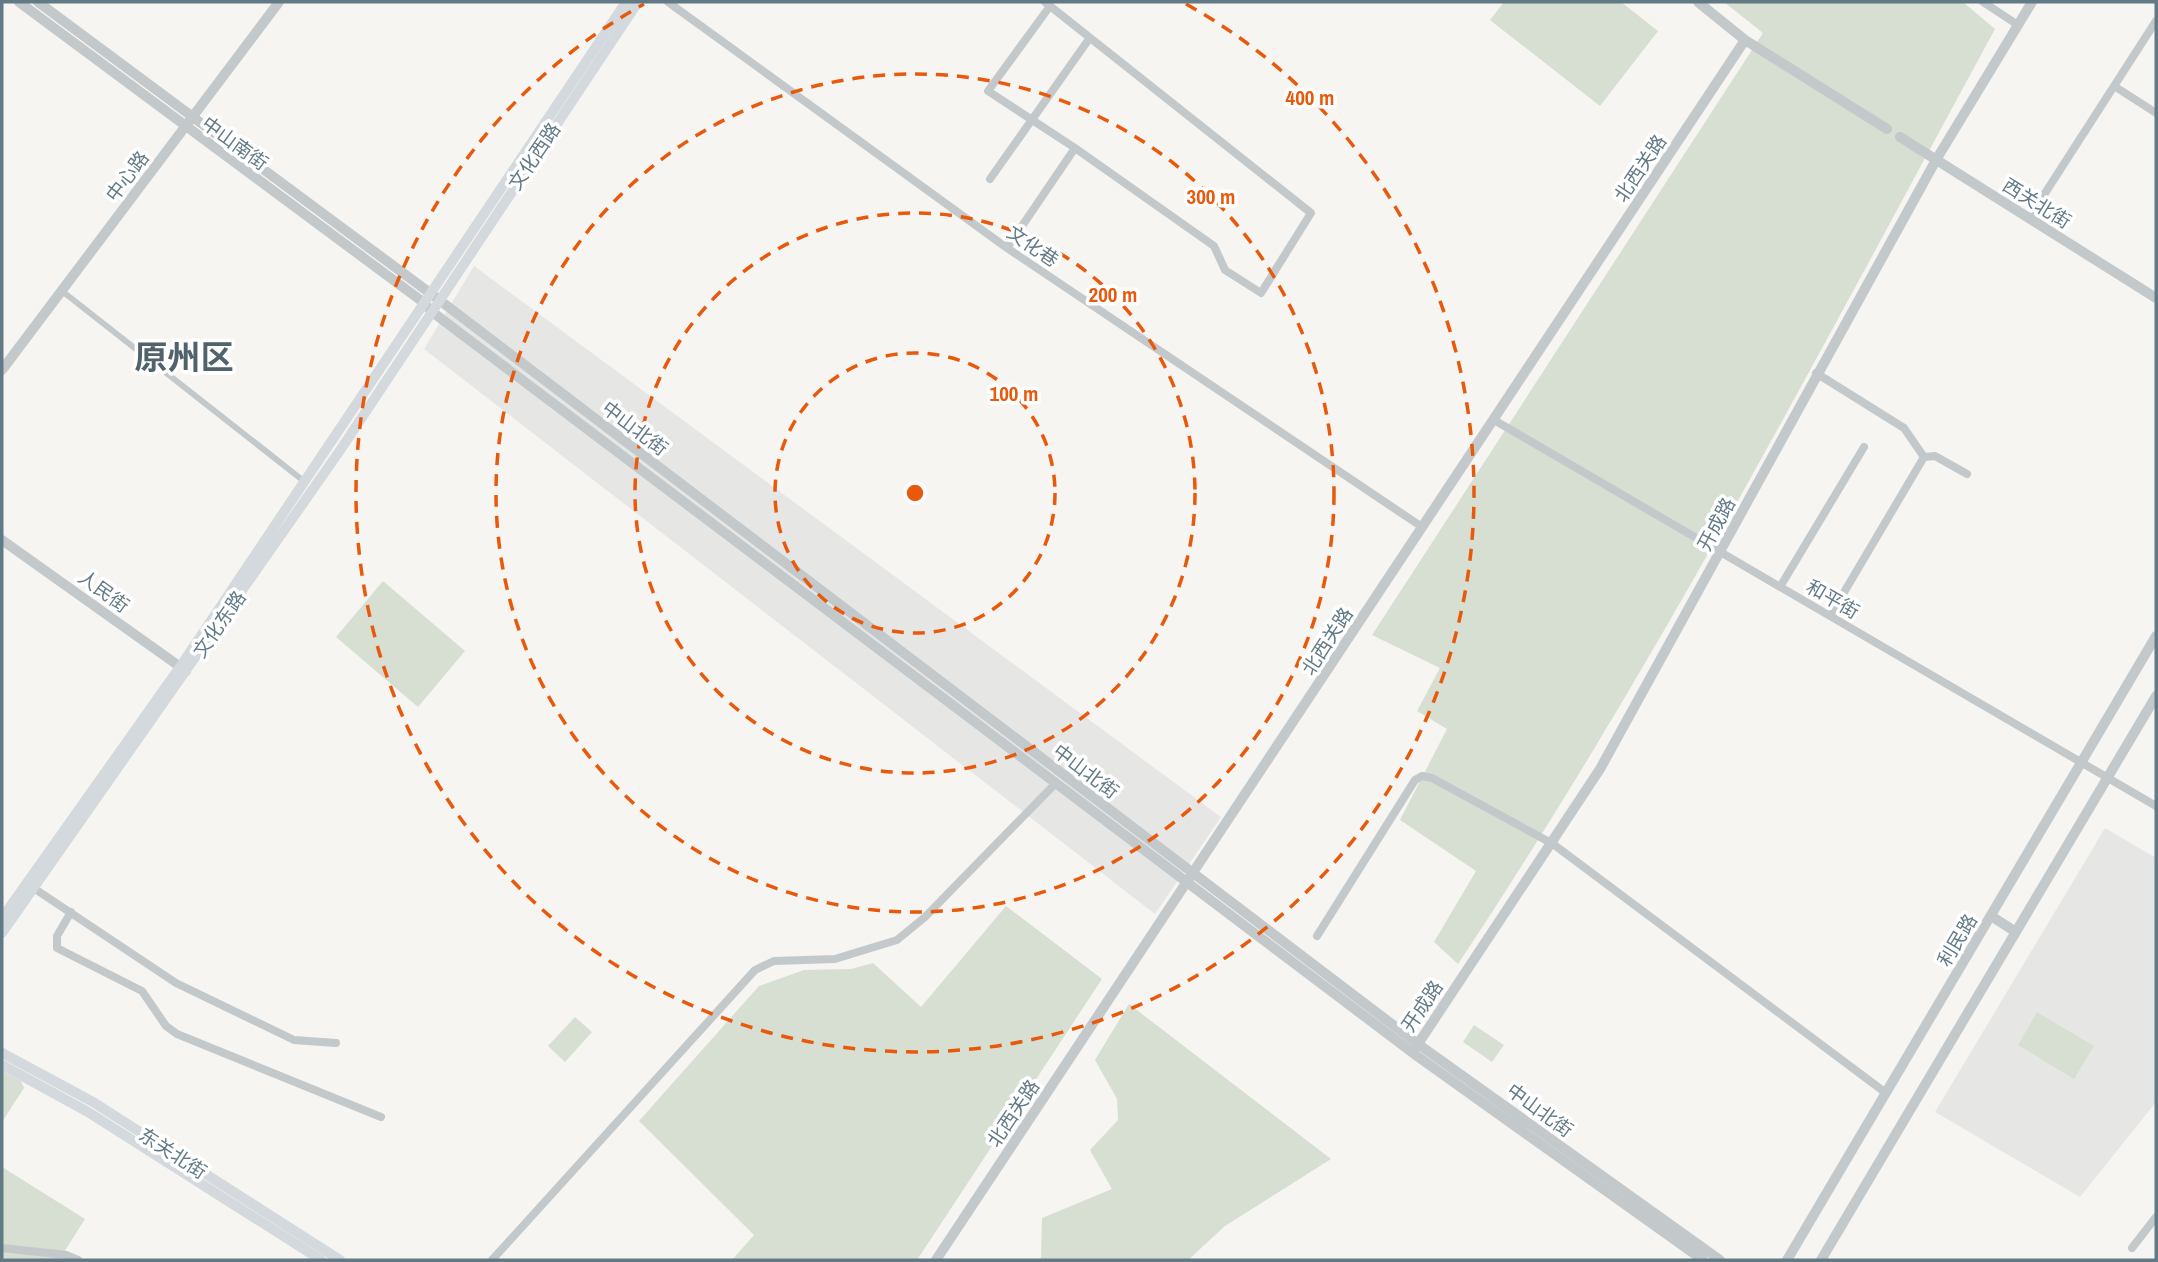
<svg xmlns="http://www.w3.org/2000/svg" width="2158" height="1262" font-family="'Archivo Narrow','Noto Sans SC',sans-serif">
<style>
.built{fill:#e6e7e5}
.green{fill:#d7ded2}
.lines{fill:none;stroke-linecap:round;stroke-linejoin:round}
.pedestrian{stroke:#c3c8cb;stroke-width:6}
.minor{stroke:#c3c8cb;stroke-width:8}
.tertiary{stroke:#c3c8cb;stroke-width:10}
.secondary{stroke:#d3d9dd;stroke-width:10}
.ring{fill:none;stroke:#e8590c;stroke-width:3.5;stroke-dasharray:12 9}
.labels{text-anchor:middle;dominant-baseline:central;stroke-width:7;stroke-linejoin:round;paint-order:stroke}
.street-label{font-size:19px;fill:#627a86;stroke:#fff}
.town-label{font-size:33px;font-weight:bold;fill:#50626a;stroke:#fff}
.centre{fill:#e8590c;stroke:#fff;stroke-width:3.5}
.ring-label{font-size:21px;text-anchor:middle;font-weight:bold;fill:#e8590c;stroke:#fff;stroke-width:7;stroke-linejoin:round;paint-order:stroke}
</style>
<rect width="100%" height="100%" fill="#f6f5f1"/>
<path class="built" d="M474,266L1221,817L1155,914L424,349Z
M2105,828L2156,858V1102L2080,1197L1935,1112Z"/>
<path class="green" d="M1504,2H1621L1658,31L1600,106L1490,20Z
M1724,2H1963L1995,29C1823,345 1657,665 1458,964L1434,942L1476,871L1400,820L1447,729L1417,711L1440,668L1372,635L1763,33Z
M383,581L465,651L418,707L336,637Z
M1006,906L1102,979L917,1260H732L754,1235L639,1121L759,986L804,970L851,969L873,963L921,1007Z
M1129,1004L1331,1159L1225,1226L1188,1260H1041L1042,1218L1112,1189L1090,1150L1118,1120L1117,1099L1095,1060Z
M2037,1012L2094,1046L2074,1079L2018,1045Z
M575,1017L592,1032L565,1062L548,1046Z
M1474,1025L1504,1045L1492,1062L1463,1042Z
M2,1071L21,1081L24,1088L2,1122Z
M2,1167L85,1219L59,1260H2Z"/>
<g class="lines">
<path class="pedestrian" d="M62,291L305,482"/>
<path class="minor" d="M668,2L1007,248L1422,527
M1983,2L2018,25
M1050,6L988,91L1075,148
M2114,86L2156,113
M990,179L1089,39
M2029,218L2156,21
M1007,248L1075,148L1214,246L1225,270L1261,293L1311,213L1045,2
M1816,373L1904,428L1924,457
M1494,420L2156,806
M1924,457L1935,456L1967,474
M1780,587L1864,447
M1830,616L1924,457
M35,889L176,983L294,1040L336,1043
M71,912L57,936V948L142,991L166,1026L177,1034L381,1117
M1317,936L1415,780L1422,776L1432,778L1553,844L1886,1093
M2,1248L66,1255L78,1260
M2132,1248L2156,1217
M492,1260L755,970L774,961L835,959L897,940L925,917L1054,785"/>
<path class="tertiary" d="M19,2L423,302L431,311L1417,1056L1703,1260
M38,2L438,299L1418,1044L1720,1260
M1698,2L1745,40L1887,129
M1900,137L2156,298
M2,370L279,2
M2,540L186,671
M1991,916L2016,932
M1416,1047L1600,769L1936,160L2032,2
M936,1260L1745,40
M1787,1260L2156,636
M1821,1260L2156,696"/>
<path class="secondary" d="M2,918L180,667L626,2
M2,933L341,449L638,2
M2,1053L93,1102L340,1260
M2,1065L88,1112L321,1260"/>
</g>
<g class="ring">
<circle cx="915" cy="493" r="140"/>
<circle cx="915" cy="493" r="280"/>
<circle cx="915" cy="493" r="419"/>
<path d="M1186 4A559 559 0 1 1 644 4"/>
</g>
<g class="labels">
<g class="street-label">
<text transform="translate(235 143) rotate(36)">中山南街</text>
<text transform="translate(534 156) rotate(-56)">文化西路</text>
<text transform="translate(1640 168) rotate(-56)">北西关路</text>
<text transform="translate(127 176) rotate(-53)">中心路</text>
<text transform="translate(2037 203) rotate(32)">西关北街</text>
<text transform="translate(1033 246) rotate(34)">文化巷</text>
<text transform="translate(635 428) rotate(37)">中山北街</text>
<text transform="translate(1716 524) rotate(-62)">开成路</text>
<text transform="translate(104 591) rotate(36)">人民街</text>
<text transform="translate(1833 599) rotate(30)">和平街</text>
<text transform="translate(219 624) rotate(-55)">文化东路</text>
<text transform="translate(1327 641) rotate(-57)">北西关路</text>
<text transform="translate(1086 771) rotate(37)">中山北街</text>
<text transform="translate(1957 940) rotate(-59)">利民路</text>
<text transform="translate(1422 1006) rotate(-56)">开成路</text>
<text transform="translate(1540 1110) rotate(36)">中山北街</text>
<text transform="translate(1013 1113) rotate(-56)">北西关路</text>
<text transform="translate(173 1153) rotate(33)">东关北街</text>
</g>
<g class="town-label">
<text x="184" y="357">原州区</text>
</g>
</g>
<circle cx="915" cy="493" r="10" class="centre"/>
<g class="ring-label">
<text x="1310" y="105">400 m</text>
<text x="1211" y="204">300 m</text>
<text x="1113" y="302">200 m</text>
<text x="1014" y="401">100 m</text>
</g>
<rect width="2158" height="1262" fill="none" stroke="#627a86" stroke-width="7"/>
</svg>
